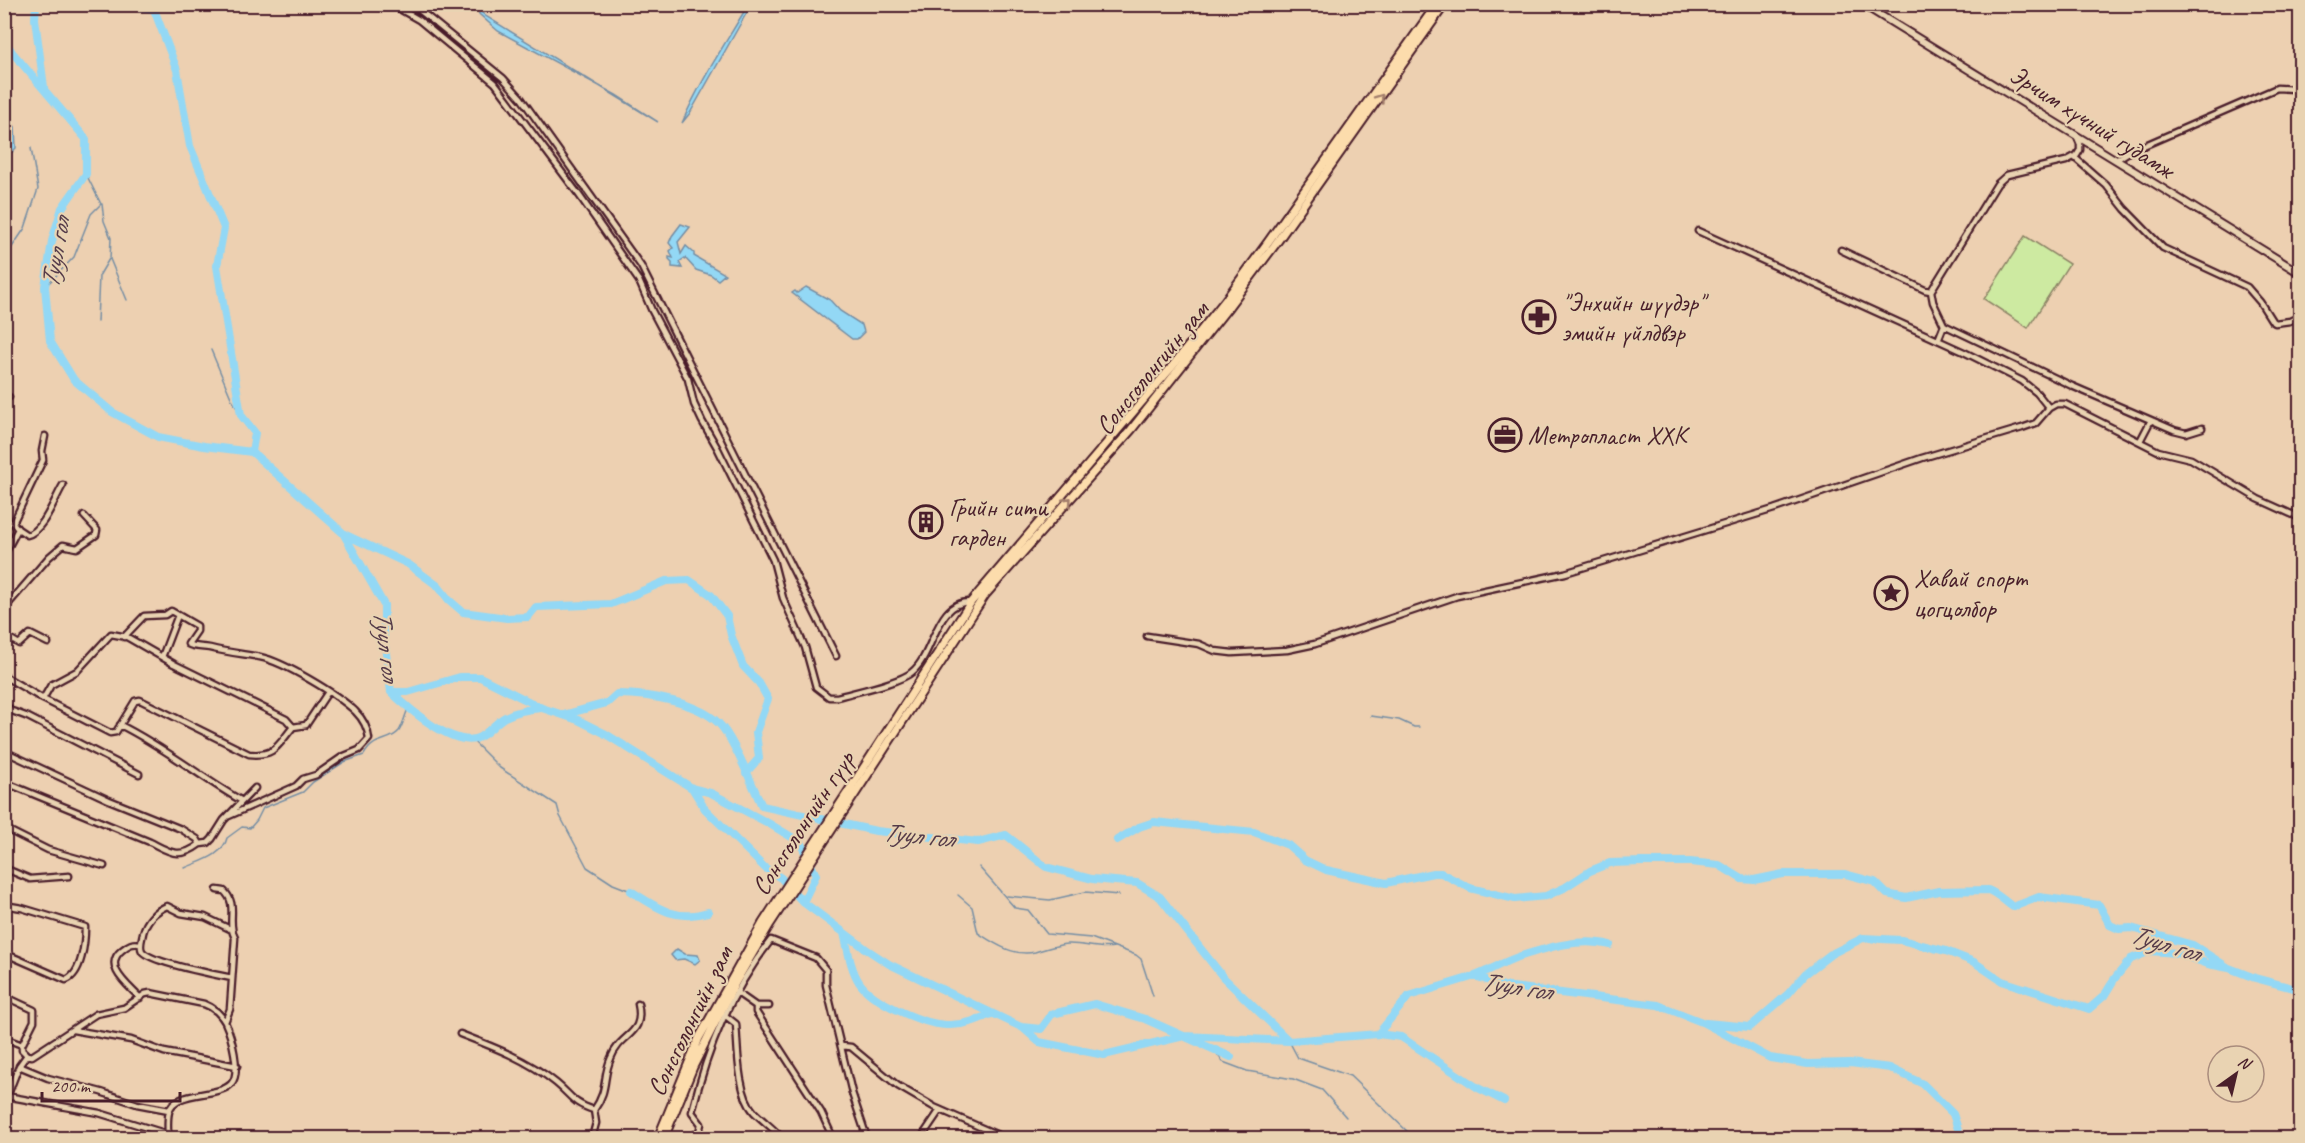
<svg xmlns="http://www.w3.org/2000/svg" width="2305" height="1143" font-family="Caveat,sans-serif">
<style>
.green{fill:#cdeaa1;stroke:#8c8466;stroke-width:1.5}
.water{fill:#93d8f5;stroke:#768ea4;stroke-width:1.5}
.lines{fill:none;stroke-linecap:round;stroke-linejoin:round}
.stream{stroke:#768ea4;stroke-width:1.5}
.river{stroke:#93d8f5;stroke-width:8}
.street-casing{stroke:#4a1f2b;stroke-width:9}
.secondary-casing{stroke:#4a1f2b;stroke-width:10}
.primary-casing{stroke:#4a1f2b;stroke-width:11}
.street{stroke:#e9d3b2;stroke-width:4.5}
.secondary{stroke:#e9d3b2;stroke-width:6}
.primary{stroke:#fcdcac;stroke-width:7}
.oneway{stroke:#a37e6c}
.labels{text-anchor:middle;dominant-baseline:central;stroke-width:4.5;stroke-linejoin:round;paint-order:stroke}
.street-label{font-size:26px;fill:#4a1f2b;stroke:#e9d3b2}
.poi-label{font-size:26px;fill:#4a1f2b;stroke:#e9d3b2;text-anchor:start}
.water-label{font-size:27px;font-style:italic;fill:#553b49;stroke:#e9d3b2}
</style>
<rect width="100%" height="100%" fill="#edd0b1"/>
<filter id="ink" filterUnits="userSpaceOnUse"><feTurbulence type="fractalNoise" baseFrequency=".0167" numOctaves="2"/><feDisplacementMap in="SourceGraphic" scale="12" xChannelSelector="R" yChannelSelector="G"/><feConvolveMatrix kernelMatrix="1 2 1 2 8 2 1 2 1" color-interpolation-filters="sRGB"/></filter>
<g filter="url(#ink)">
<path class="green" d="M2025,236L2069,264L2028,328L1984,299Z"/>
<path class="water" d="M477,5L482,13L487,17L658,122L616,95L498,31L479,14Z
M748,5H751L690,113L682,123C700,81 725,44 748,5Z
M8,117L15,127L16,148L10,154L4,146Z
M681,224L690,227L678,242L681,254L686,246L694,253V256L725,274L718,280L711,275L696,270L685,258L679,262L682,268L672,267V262L669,259V257L673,258L670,251L673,248L669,243L672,236Z
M806,287L830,300L840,311L862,325L864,332L857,339H852L792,293L795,291L797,293Z
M677,949L685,954L698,955L700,960L695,964L684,959L675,960L671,955Z"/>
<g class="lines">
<path class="stream" d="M102,204L104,221L111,238L110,259L127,300
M4,259L25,228L38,189L31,148
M4,284L5,287
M45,287L74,257L91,214L101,204L86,174
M97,322L99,276L109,259
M211,350L232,400L241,415
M1371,716L1399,720L1414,727H1419
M471,739L500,768L557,805L560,816L587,867L613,884L631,891
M979,867L1015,908L1028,910L1047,934L1091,938L1136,955L1141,959L1153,996
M185,868C200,861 223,856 227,838L242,827L250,828L257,820L263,808L303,792L313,782L344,762L364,755C374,736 389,743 399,731C403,725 405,715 408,709
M958,895L972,907L978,933C995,944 1014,957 1035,952C1046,949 1056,945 1067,944C1083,943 1098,950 1114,947
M1007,896L1050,900L1085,892L1119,895
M1289,1041L1298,1058L1350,1076L1410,1134L1422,1138
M1214,1050L1223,1062L1247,1071L1293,1079L1322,1090L1346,1117"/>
<path class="river" d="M36,4L35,19L44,87
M121,4L154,9
M152,4L177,70L190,146L224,228L217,266L241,415L255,433L252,452
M4,40L12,52L86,139V174L62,208L52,241L45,287L50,341L74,380L112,412L158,437L204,446L252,452L343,533L384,605V638L391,692H408L460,677H480L542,708L578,720L604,733L692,788L711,793L768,823L800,842L816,875L803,902
M344,534L408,564L438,586L449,600L463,612L507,618L528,617L536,607L611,604L666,581L689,580L711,595L727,616L731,635L743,666L759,683L768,699L756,732L759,758L746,773
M391,692C408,708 450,745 475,739C487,736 495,722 505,717C516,711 529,709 541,708
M563,715L607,703L617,694C647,694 702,702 722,727C736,744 752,785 762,806L876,831L978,842L1006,835L1046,867L1092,879L1137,883L1160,897L1223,977L1289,1041L1378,1034L1409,996L1475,976L1504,986L1658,1005L1702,1022L1770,1058L1808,1064L1850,1063L1890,1068L1923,1084L1953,1114L1961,1138
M692,788L705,809L765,868L781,878L803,902L866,949L889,964L1021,1027L1041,1029L1052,1014L1095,1004L1145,1019L1231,1057
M1117,840L1139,827L1154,822L1254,832L1288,845L1305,860L1326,870L1386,883L1433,873H1441L1470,888L1515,899L1546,896L1564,888L1590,871L1610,863L1642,862H1690L1719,865L1742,879L1754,880L1783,874H1845L1875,882L1887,894L1906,898L1939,891L1988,890C1997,893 2004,901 2013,907L2039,897L2099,905L2110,925L2119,929L2131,928L2193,945L2229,968
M631,891C657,908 676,922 708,912
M844,933C848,949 850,968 859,982C872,1002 923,1024 946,1025C963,1026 977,1020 991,1014
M1475,976C1489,971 1503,962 1518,957C1546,948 1580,937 1610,945
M1706,1023L1750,1027L1788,994L1805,974L1831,954L1863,938L1901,940L1946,951L1974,962L2002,981L2089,1009L2104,996L2115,978L2131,959L2150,951L2177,953L2208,964L2229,968L2255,978L2300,990
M1022,1027L1039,1042L1104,1055L1184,1036L1289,1041
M1378,1034L1401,1037L1478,1088L1504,1101"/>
<g class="street-casing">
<path id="street" d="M391,4L419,20L495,83L579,195L639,281L652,311L688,379L694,404L702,421L718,449L773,560L783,598L805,647L816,687L829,697H837C854,692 900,683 912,672C935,653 935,601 971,602
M412,4L503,78L521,98L641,266L836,656
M2074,157L2106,185L2125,209L2163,248L2247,287L2260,302L2272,321L2275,323L2290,321L2296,318L2300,310
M2116,160L2127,153L2277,88L2294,89L2300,93
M1698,231L1964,352L2022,381L2037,393L2049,408L2056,404H2065L2158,451L2191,459L2258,499L2300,518
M1841,250L1925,290L1931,291
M1944,325L2072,386L2174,430L2186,433L2202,428
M1938,340L1944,325L1933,302L1931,291L1997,184L2007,175L2066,161L2077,155L2080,150V144L2077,137
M4,396L9,397
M45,436L42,451L43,460L13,523L18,529L27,535C43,532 55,498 63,485
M2140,441L2151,420
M4,555L18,529
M4,609L49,557L63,545L77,548L96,535L97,530L84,516
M4,635L19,644L30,634L48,643
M1147,636L1199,644L1215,651L1232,653L1287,650L1315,644L1457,596L1565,573L1774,509L1922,458L2022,428L2036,423L2049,408
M124,637L144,616L165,615L171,611L197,626V631L188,644C195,648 202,646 210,648C226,652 243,654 260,657C284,662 337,694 355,711C363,719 368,728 369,739L359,750L342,757L316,775L303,779L296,786L229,816
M162,657L178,615
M4,676L43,699L110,733L116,732L135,701L140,700L249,754C275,757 278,745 293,727L306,725L328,692
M43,699L51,685L77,671L111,634L127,637L174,664L286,719L293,727
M4,704L12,711L28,717L139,774
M120,725C163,746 200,777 242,801
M4,751L109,800L181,829L197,839L200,844C179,860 170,852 150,842L4,782
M4,828L48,850L104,866
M200,844L208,843L212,839L224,820L255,788
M4,868L30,879L69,876
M217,890L224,891C239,905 226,921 235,938L230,1009L225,1022
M4,905L22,908L85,927C85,942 82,974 66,980L4,953
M230,929L205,917L181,913L167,906C155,911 146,921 143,933C142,939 139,946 142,951C149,962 217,975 232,978
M736,992L756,1006V1012L821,1112L833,1138
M4,996L34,1010V1021L22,1045
M140,998C128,985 102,966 122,950C128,945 133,942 140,944
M756,1006H769
M722,1013L736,1024C738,1048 737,1093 754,1112C763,1121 773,1128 782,1138
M73,1030L131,1040L164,1052L237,1066
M460,1034C494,1047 528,1060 556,1083C572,1096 572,1103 594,1110
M4,1038L22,1045V1050L27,1055
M841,1046L851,1047L898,1086L934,1107L1005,1138
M19,1066L48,1078L101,1092L137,1104L169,1110
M6,1096L99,1113L164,1133L170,1138
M7,1097L19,1066L27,1055L32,1056L96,1014L124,1008L145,994L150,993L204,1004C212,1007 220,1013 225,1022C231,1035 242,1073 231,1084C217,1098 173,1090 169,1112C167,1119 168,1128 168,1136L165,1138
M4,1138H8
M592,1138L596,1123L594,1110C609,1089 602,1078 611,1058C621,1032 645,1036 638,1004
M683,1138L690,1137L699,1132L701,1124L692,1112C708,1046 730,993 771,940L816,958L826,970V985L852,1093L867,1138
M921,1138L940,1110"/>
</g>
<g class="secondary-casing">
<path id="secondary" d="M1862,4L2300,273"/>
</g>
<g class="primary-casing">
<path id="primary" d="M658,1138L699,1038L763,923L971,602L1170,369L1224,302L1268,242L1437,4
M664,1138L693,1067L735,983L770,924L985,595L1131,430L1229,306L1274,246L1445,4"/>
</g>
<use href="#street" class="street"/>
<use href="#secondary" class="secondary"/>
<use href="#primary" class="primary"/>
</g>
<defs><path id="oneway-chevron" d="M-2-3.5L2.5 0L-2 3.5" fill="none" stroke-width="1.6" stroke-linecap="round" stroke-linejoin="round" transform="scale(1.5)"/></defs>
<g class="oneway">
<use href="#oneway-chevron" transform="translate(1380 98) rotate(-54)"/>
<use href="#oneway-chevron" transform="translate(1068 501) rotate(-48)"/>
</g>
</g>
<defs>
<g id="pharmacy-ring" transform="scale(1.725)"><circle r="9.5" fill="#e9d3b2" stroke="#4a1f2b" stroke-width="1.5"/><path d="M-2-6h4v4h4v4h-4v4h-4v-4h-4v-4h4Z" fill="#4a1f2b"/></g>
<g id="office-ring" transform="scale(1.725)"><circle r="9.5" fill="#e9d3b2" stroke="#4a1f2b" stroke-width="1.5"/><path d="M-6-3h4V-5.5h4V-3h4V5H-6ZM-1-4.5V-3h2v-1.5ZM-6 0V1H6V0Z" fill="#4a1f2b"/></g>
<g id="building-ring" transform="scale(1.725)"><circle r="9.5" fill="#e9d3b2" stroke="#4a1f2b" stroke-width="1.5"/><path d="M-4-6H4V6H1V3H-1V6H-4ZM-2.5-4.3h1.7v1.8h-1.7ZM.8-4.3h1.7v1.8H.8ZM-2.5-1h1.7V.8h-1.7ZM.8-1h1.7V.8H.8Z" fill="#4a1f2b"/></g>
<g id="sight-ring" transform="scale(1.725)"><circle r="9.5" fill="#e9d3b2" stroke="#4a1f2b" stroke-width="1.5"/><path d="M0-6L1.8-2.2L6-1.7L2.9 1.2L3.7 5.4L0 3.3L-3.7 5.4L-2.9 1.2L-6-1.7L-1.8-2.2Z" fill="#4a1f2b"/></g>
</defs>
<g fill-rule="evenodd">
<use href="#pharmacy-ring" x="1539" y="317"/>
<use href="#office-ring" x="1505" y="435"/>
<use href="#building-ring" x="926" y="522"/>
<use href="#sight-ring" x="1891" y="593"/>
</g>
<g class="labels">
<g class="street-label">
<text transform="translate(2092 122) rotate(32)">Эрчим хүчний гудамж</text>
<text transform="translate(1152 368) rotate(-51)">Сонсголонгийн зам</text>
<text transform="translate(803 823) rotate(-57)">Сонсголонгийн гүүр</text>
<text transform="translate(690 1021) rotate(-64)">Сонсголонгийн зам</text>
</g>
<g class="poi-label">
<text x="1562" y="302">"Энхийн шүүдэр"<tspan x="1562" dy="30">эмийн үйлдвэр</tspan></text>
<text x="1528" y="435">Метропласт ХХК</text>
<text x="949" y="507">Грийн сити<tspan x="949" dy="30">гарден</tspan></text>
<text x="1914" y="578">Хавай спорт<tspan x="1914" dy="30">цогцолбор</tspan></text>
</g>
<g class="water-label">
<text transform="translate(55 253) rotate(-80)">Туул гол</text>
<text transform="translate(387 645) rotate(83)">Туул гол</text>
<text transform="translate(918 835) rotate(6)">Туул гол</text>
<text transform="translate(2165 943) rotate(17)">Туул гол</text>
<text transform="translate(1516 986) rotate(9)">Туул гол</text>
</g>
</g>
<rect width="2305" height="1143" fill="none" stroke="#e9d3b2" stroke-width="24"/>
<rect x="12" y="12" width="2281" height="1119" fill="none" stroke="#4a1f2b" stroke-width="2" filter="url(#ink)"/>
<g transform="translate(2236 1074) rotate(34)"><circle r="28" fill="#e9d3b2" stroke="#a98b7c" stroke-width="1.5"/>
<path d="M0-4.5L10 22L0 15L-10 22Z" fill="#4a1f2b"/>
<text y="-9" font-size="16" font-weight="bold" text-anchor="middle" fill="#4a1f2b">N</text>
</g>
<path d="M42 1092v9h138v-9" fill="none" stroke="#4a1f2b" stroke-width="3"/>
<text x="51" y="1092" font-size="18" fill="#4a1f2b" stroke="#e9d3b2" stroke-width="4.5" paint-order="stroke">200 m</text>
</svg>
